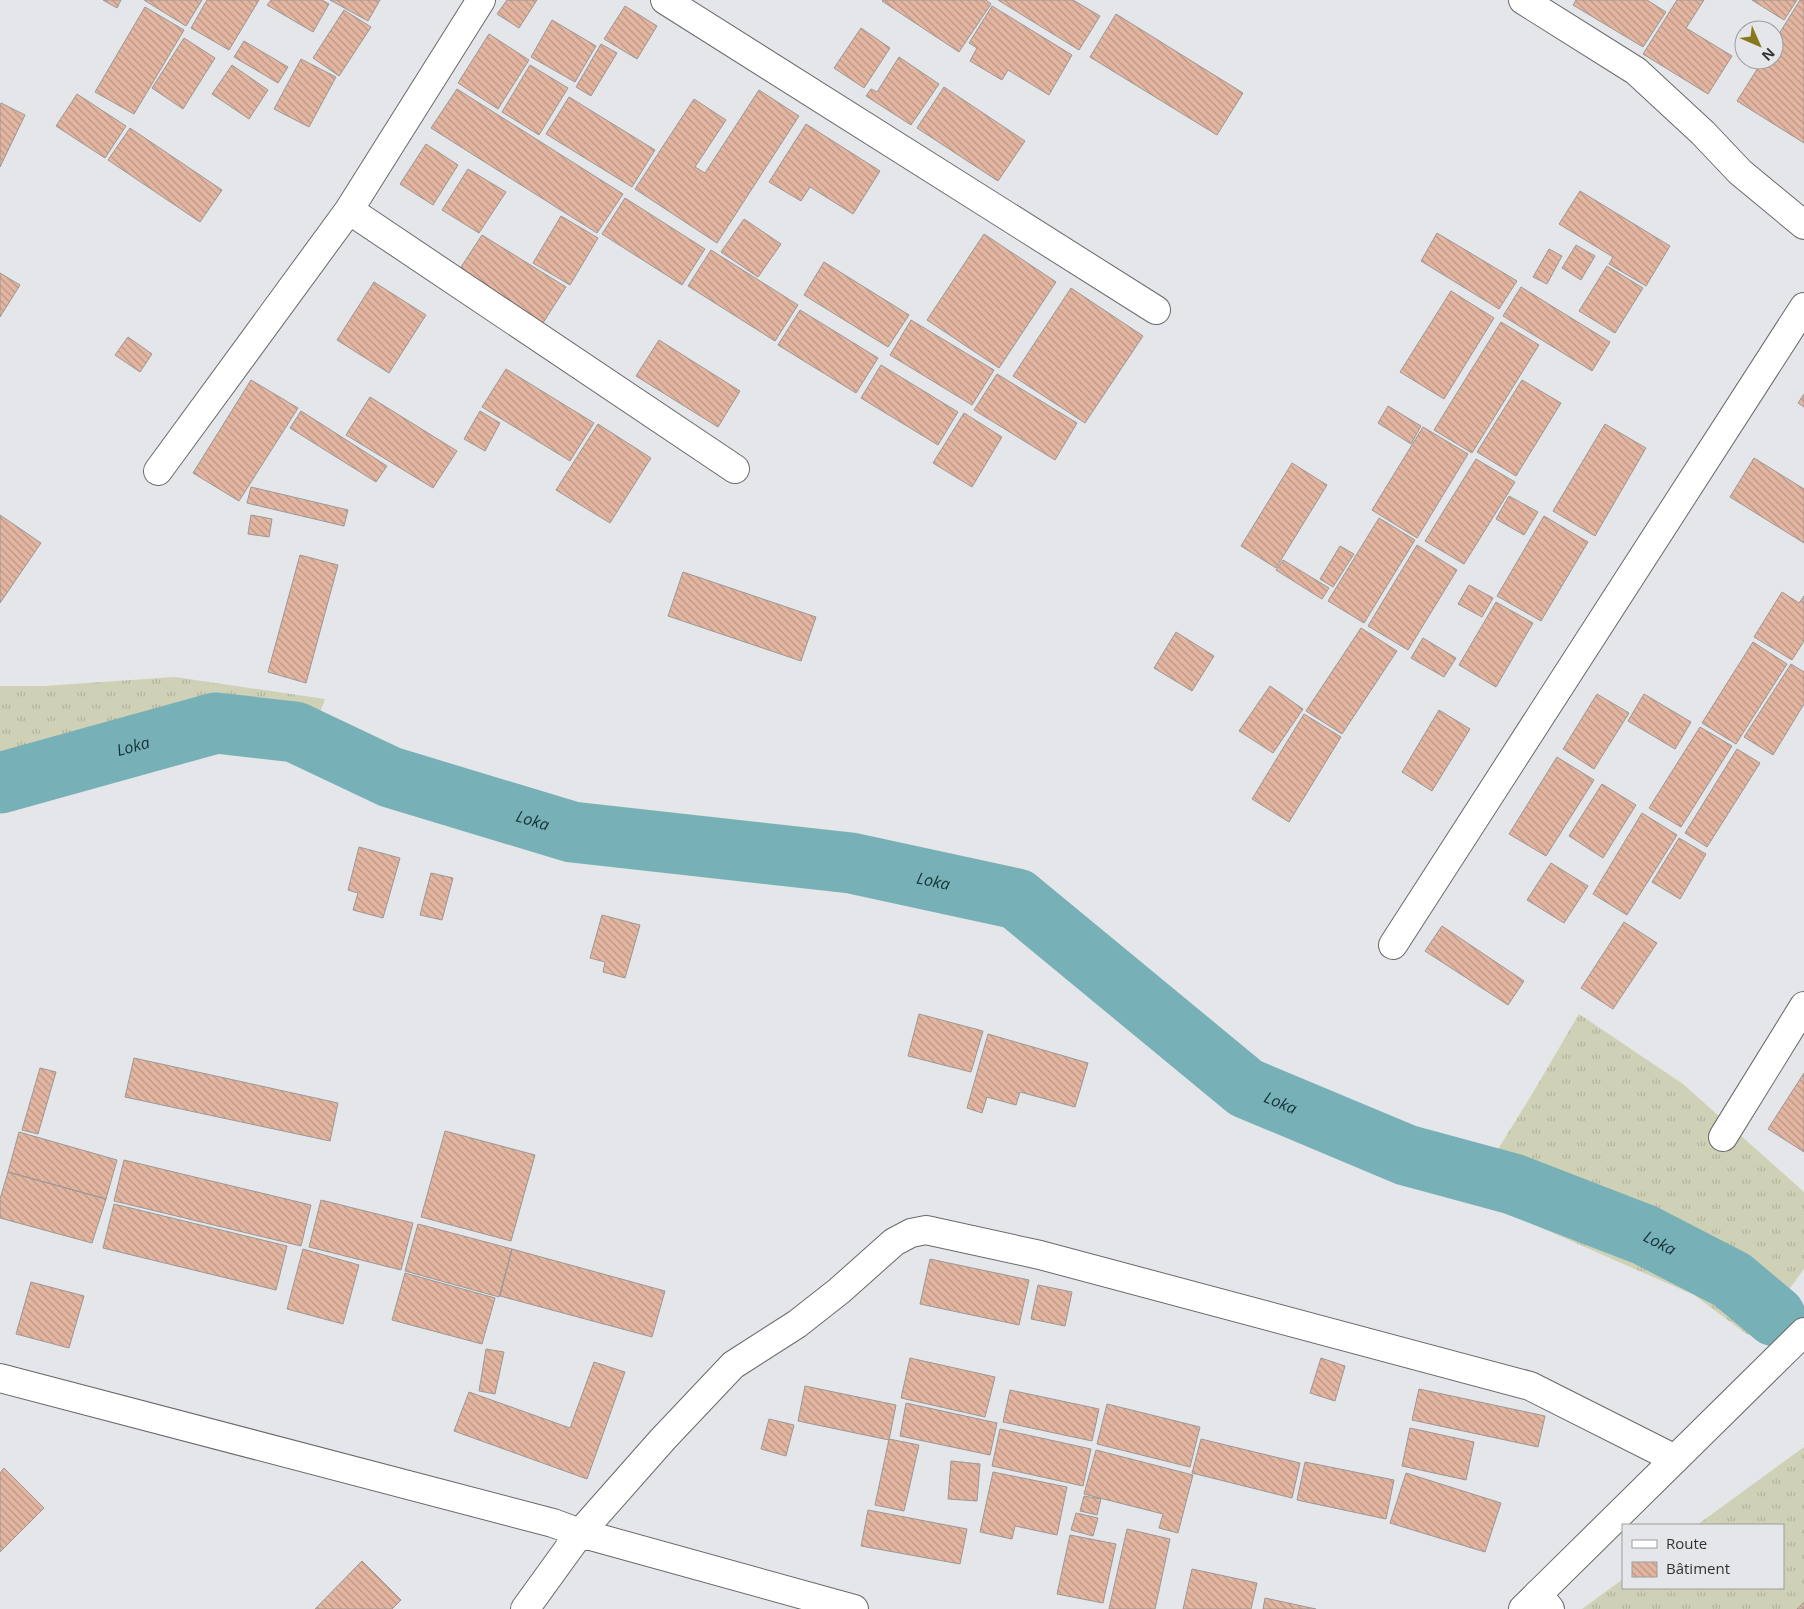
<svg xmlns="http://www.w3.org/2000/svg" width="1804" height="1609" font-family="'Open Sans',sans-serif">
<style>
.grass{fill:url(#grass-tufts)}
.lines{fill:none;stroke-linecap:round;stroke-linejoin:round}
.river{stroke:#77b1b7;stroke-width:61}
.building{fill:url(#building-back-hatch);stroke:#9b9897}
.street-casing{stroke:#68696b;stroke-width:30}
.secondary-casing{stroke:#68696b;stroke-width:30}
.street{stroke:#fff;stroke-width:28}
.secondary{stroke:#fff;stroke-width:28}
.labels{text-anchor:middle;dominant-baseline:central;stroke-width:4;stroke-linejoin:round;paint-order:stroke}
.water-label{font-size:16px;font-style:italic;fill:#143235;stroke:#e5e6e9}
</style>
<defs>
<pattern id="grass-tufts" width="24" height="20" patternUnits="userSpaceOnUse" patternTransform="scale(1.25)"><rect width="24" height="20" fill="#cfd1b6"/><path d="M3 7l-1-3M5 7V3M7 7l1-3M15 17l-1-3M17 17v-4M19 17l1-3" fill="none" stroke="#b2b49d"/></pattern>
<pattern id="building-back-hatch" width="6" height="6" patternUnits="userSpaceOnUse" patternTransform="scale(1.25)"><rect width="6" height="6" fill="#e4b6a1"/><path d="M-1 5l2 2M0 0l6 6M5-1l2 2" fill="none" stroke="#b99584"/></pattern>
</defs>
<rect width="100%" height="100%" fill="#e5e6e9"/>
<path class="grass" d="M175,677L325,699L305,753L247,743L0,790V686H44Z
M1579,1014L1683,1084L1804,1192V1269L1769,1317L1748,1335L1694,1295L1469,1196L1531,1096Z
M1804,1447V1609H1582L1623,1579V1588H1783V1525H1697Z"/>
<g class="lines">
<path class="river" id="s1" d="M0,783L216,723L295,732L390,777L572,832L851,863L1017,899L1246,1088L1406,1155L1513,1184L1645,1235L1732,1280L1775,1316"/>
</g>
<path class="building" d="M103,0H121L117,8Z
M144,0H202L186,26Z
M207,0H259L229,50L191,28Z
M271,0H322L329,4L313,32L267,5Z
M330,0H380L368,21Z
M507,0H537L519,28L497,14Z
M883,0H986L991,4L959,52L882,1Z
M998,0H1073L1100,16L1079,50Z
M1576,0H1647L1666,12L1643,47L1573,5Z
M1677,0H1704L1686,28L1732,56L1708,94L1643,54Z
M1752,0H1797L1784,20Z
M1800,0H1804V143L1737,101L1763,60H1774V42Z
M625,6L657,26L637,59L604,39Z
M992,6L1072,55L1049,95L1008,70L1002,80L970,61L977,48L969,43Z
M145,7L184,30L134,114L95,92Z
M344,10L371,27L339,76L313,58Z
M1116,14L1243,93L1217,135L1090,57Z
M552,20L596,46L575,82L531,57Z
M861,28L890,48L864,88L834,68Z
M489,34L529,60L498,109L458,83Z
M184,38L215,58L183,109L152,88Z
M244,41L288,67L278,83L234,57Z
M601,44L617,53L591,96L576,87Z
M899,57L939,84L911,125L866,96L871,89L877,92Z
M301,59L336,77L309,127L274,109Z
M232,65L268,90L249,119L212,94Z
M530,65L568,88L539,135L502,112Z
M944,87L1025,141L998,181L917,128Z
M457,89L623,194L597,233L431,128Z
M759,90L799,116L717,243L635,189L694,99L726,120L695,167L705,173Z
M77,94L126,126L105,158L56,126Z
M569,97L655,150L632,187L546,134Z
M1,103L25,115L0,167V105Z
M806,124L880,171L853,214L810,187L801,201L769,182Z
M130,128L222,190L200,222L108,160Z
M426,144L458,165L433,205L400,184Z
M468,169L506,192L479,233L442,210Z
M1580,191L1670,246L1646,286L1609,264L1613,257L1559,224Z
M625,198L705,249L682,285L602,234Z
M561,216L598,238L570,285L533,263Z
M744,219L781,244L758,277L721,252Z
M1437,233L1517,281L1499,309L1421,261Z
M984,234L1056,282L999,368L927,320Z
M482,235L566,287L541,326L457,273Z
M1576,245L1595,256L1581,280L1562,268Z
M1549,249L1562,256L1547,284L1533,277Z
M711,250L798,305L775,341L688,286Z
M824,262L909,315L888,347L804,295Z
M1607,266L1643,288L1615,333L1579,311Z
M0,273L20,285L0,317Z
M374,282L426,315L389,373L337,340Z
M1521,287L1610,342L1592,371L1503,316Z
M1071,288L1143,336L1085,423L1013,376Z
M1451,291L1494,318L1444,399L1400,372Z
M800,310L878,358L856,393L778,345Z
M911,320L994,370L972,405L890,355Z
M1501,322L1539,345L1472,453L1434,430Z
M128,337L152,354L140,372L115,355Z
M659,340L740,391L718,427L636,376Z
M881,365L958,412L938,445L861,398Z
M506,369L594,423L570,461L482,407Z
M997,374L1077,423L1055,460L974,410Z
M251,380L298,408L239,501L193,473Z
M1522,380L1561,403L1516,476L1477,452Z
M1804,394V407L1798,403Z
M370,397L457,451L433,488L346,435Z
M1388,406L1421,426L1411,444L1378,423Z
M301,411L387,466L376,482L290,428Z
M480,411L500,423L485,451L464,439Z
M964,413L1002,437L972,487L933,463Z
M598,424L651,458L610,523L556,490Z
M1605,424L1646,448L1595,536L1553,511Z
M1423,427L1468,454L1417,538L1372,510Z
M1754,458L1804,489V543L1730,497Z
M1476,459L1515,482L1464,564L1425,541Z
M1292,463L1327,485L1276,568L1241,546Z
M251,487L348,510L344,526L247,503Z
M1509,496L1538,512L1524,535L1496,519Z
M0,515L41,543L0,603Z
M251,515L272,519L269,537L248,534Z
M1544,516L1588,542L1541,621L1497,596Z
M1379,518L1415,540L1364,623L1328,601Z
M1417,545L1457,570L1408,650L1368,626Z
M1340,546L1354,554L1333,587L1320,579Z
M300,555L338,565L306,683L268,672Z
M1283,560L1329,588L1322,599L1276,570Z
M683,572L816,617L801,661L668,616Z
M1469,585L1493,598L1482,617L1458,604Z
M1782,592L1799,603L1804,596V641L1792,660L1754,637Z
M1496,602L1533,623L1496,687L1459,665Z
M1361,628L1397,651L1342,734L1306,711Z
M1176,632L1214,656L1192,691L1154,668Z
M1423,638L1456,658L1444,677L1411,658Z
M1753,642L1787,664L1736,744L1702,723Z
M1791,664L1804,672V704L1773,755L1744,737Z
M1270,686L1303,709L1273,753L1239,731Z
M1597,694L1629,713L1594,769L1563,749Z
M1644,694L1691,722L1675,749L1628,721Z
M1439,710L1470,729L1432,791L1402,772Z
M1304,714L1341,737L1289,822L1252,799Z
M1700,727L1732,746L1681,827L1649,808Z
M1737,749L1760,763L1707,847L1685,833Z
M1557,757L1594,780L1546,856L1509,834Z
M1602,784L1636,805L1603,858L1569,836Z
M1642,813L1677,835L1627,915L1593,894Z
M1679,838L1706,854L1680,899L1652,882Z
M359,847L400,858L383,918L353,910L358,893L348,890Z
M1551,863L1588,886L1564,923L1527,900Z
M431,873L453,878L442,920L420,915Z
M602,915L640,925L625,978L603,972L605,962L590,958Z
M1624,922L1657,943L1613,1009L1581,988Z
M1442,926L1524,981L1508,1005L1425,951Z
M919,1014L983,1031L971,1072L908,1056Z
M988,1034L1088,1063L1075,1107L1020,1092L1016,1105L987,1097L982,1113L967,1108Z
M134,1058L338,1103L330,1141L125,1097Z
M40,1068L56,1072L38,1134L22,1130Z
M1804,1073V1152L1768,1129Z
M445,1131L535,1155L511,1241L421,1217Z
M19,1132L117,1160L106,1199L8,1172Z
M124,1160L311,1205L301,1246L114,1201Z
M8,1172L106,1199L92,1243L0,1218V1199Z
M321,1200L413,1223L401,1270L309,1247Z
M114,1204L287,1246L276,1290L103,1248Z
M418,1224L512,1249L499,1297L405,1271Z
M303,1249L359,1265L343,1324L287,1309Z
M512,1249L665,1291L652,1337L500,1296Z
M930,1259L1029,1280L1019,1325L920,1304Z
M405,1273L495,1298L482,1344L392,1320Z
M31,1282L84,1296L69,1348L16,1334Z
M1038,1285L1072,1292L1065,1326L1031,1319Z
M486,1349L504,1352L495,1394L479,1391Z
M910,1358L995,1377L985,1417L901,1398Z
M1321,1358L1345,1366L1335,1401L1310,1393Z
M594,1362L625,1372L587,1479L454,1431L469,1392L570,1428Z
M805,1386L896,1405L889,1440L798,1421Z
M1419,1389L1545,1416L1538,1447L1412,1420Z
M1010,1390L1099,1409L1092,1441L1003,1422Z
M906,1403L997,1423L990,1455L900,1436Z
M1107,1404L1200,1427L1190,1467L1097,1444Z
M769,1419L794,1425L786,1456L761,1449Z
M1410,1428L1474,1442L1466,1480L1402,1466Z
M1000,1429L1091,1449L1083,1486L992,1466Z
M889,1439L919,1445L904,1511L875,1505Z
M1201,1439L1300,1463L1292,1498L1192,1473Z
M1096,1450L1193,1475L1178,1533L1159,1528L1163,1514L1084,1494Z
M951,1461L980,1464L977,1501L948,1499Z
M1305,1462L1394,1480L1386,1519L1297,1500Z
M4,1468L44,1508L0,1552V1473Z
M993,1472L1067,1487L1057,1535L1015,1526L1012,1539L980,1532Z
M1406,1473L1501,1503L1485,1552L1390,1523Z
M1084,1496L1101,1499L1097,1515L1080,1511Z
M868,1510L967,1529L960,1564L861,1546Z
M1076,1513L1098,1518L1093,1536L1071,1530Z
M1127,1529L1170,1539L1155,1609H1109Z
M1070,1535L1116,1544L1103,1603L1057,1594Z
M362,1561L401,1600L392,1609H315Z
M1192,1569L1257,1583L1251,1609H1183Z
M1265,1598L1316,1609H1263Z
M1804,1602V1609H1797Z"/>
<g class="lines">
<g class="street-casing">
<path id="street" d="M665,0L1156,310
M1523,0L1636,71L1703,133L1740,172L1804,225
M349,210L735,469
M158,471L349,210L481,0
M1393,945L1804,307
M1723,1137L1804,1006
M0,1378L553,1523L580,1533L854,1609
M1538,1594L1550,1609
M525,1609L580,1533L663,1439L733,1365L797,1324L839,1291L894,1242L911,1233L926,1230L1040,1255L1530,1386L1675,1459"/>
</g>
<g class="secondary-casing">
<path id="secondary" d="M1523,1609L1804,1332"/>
</g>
<use href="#street" class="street"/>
<use href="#secondary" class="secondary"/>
</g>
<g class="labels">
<g class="water-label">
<text stroke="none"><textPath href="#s1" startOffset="138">Loka</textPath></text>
<text stroke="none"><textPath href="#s1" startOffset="558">Loka</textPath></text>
<text stroke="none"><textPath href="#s1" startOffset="964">Loka</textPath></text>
<text stroke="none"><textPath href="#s1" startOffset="1384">Loka</textPath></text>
<text stroke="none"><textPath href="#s1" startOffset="1789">Loka</textPath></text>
</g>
</g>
<rect x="1622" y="1524" width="162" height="65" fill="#e5e6e9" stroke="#9d9ea0"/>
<rect x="1632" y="1540" width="25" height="8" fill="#ffffff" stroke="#9d9ea0"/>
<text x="1666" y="1549" font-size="15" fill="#313233">Route</text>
<rect x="1632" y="1562" width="25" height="15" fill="url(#building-back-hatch)" stroke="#9d9ea0"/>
<text x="1666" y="1574" font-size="15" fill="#313233">Bâtiment</text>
<g transform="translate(1759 45) rotate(135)"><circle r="24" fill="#e5e6e9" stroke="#9d9ea0"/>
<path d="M0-4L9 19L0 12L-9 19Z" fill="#88771c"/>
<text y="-8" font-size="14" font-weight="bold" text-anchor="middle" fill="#313233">N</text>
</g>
</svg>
